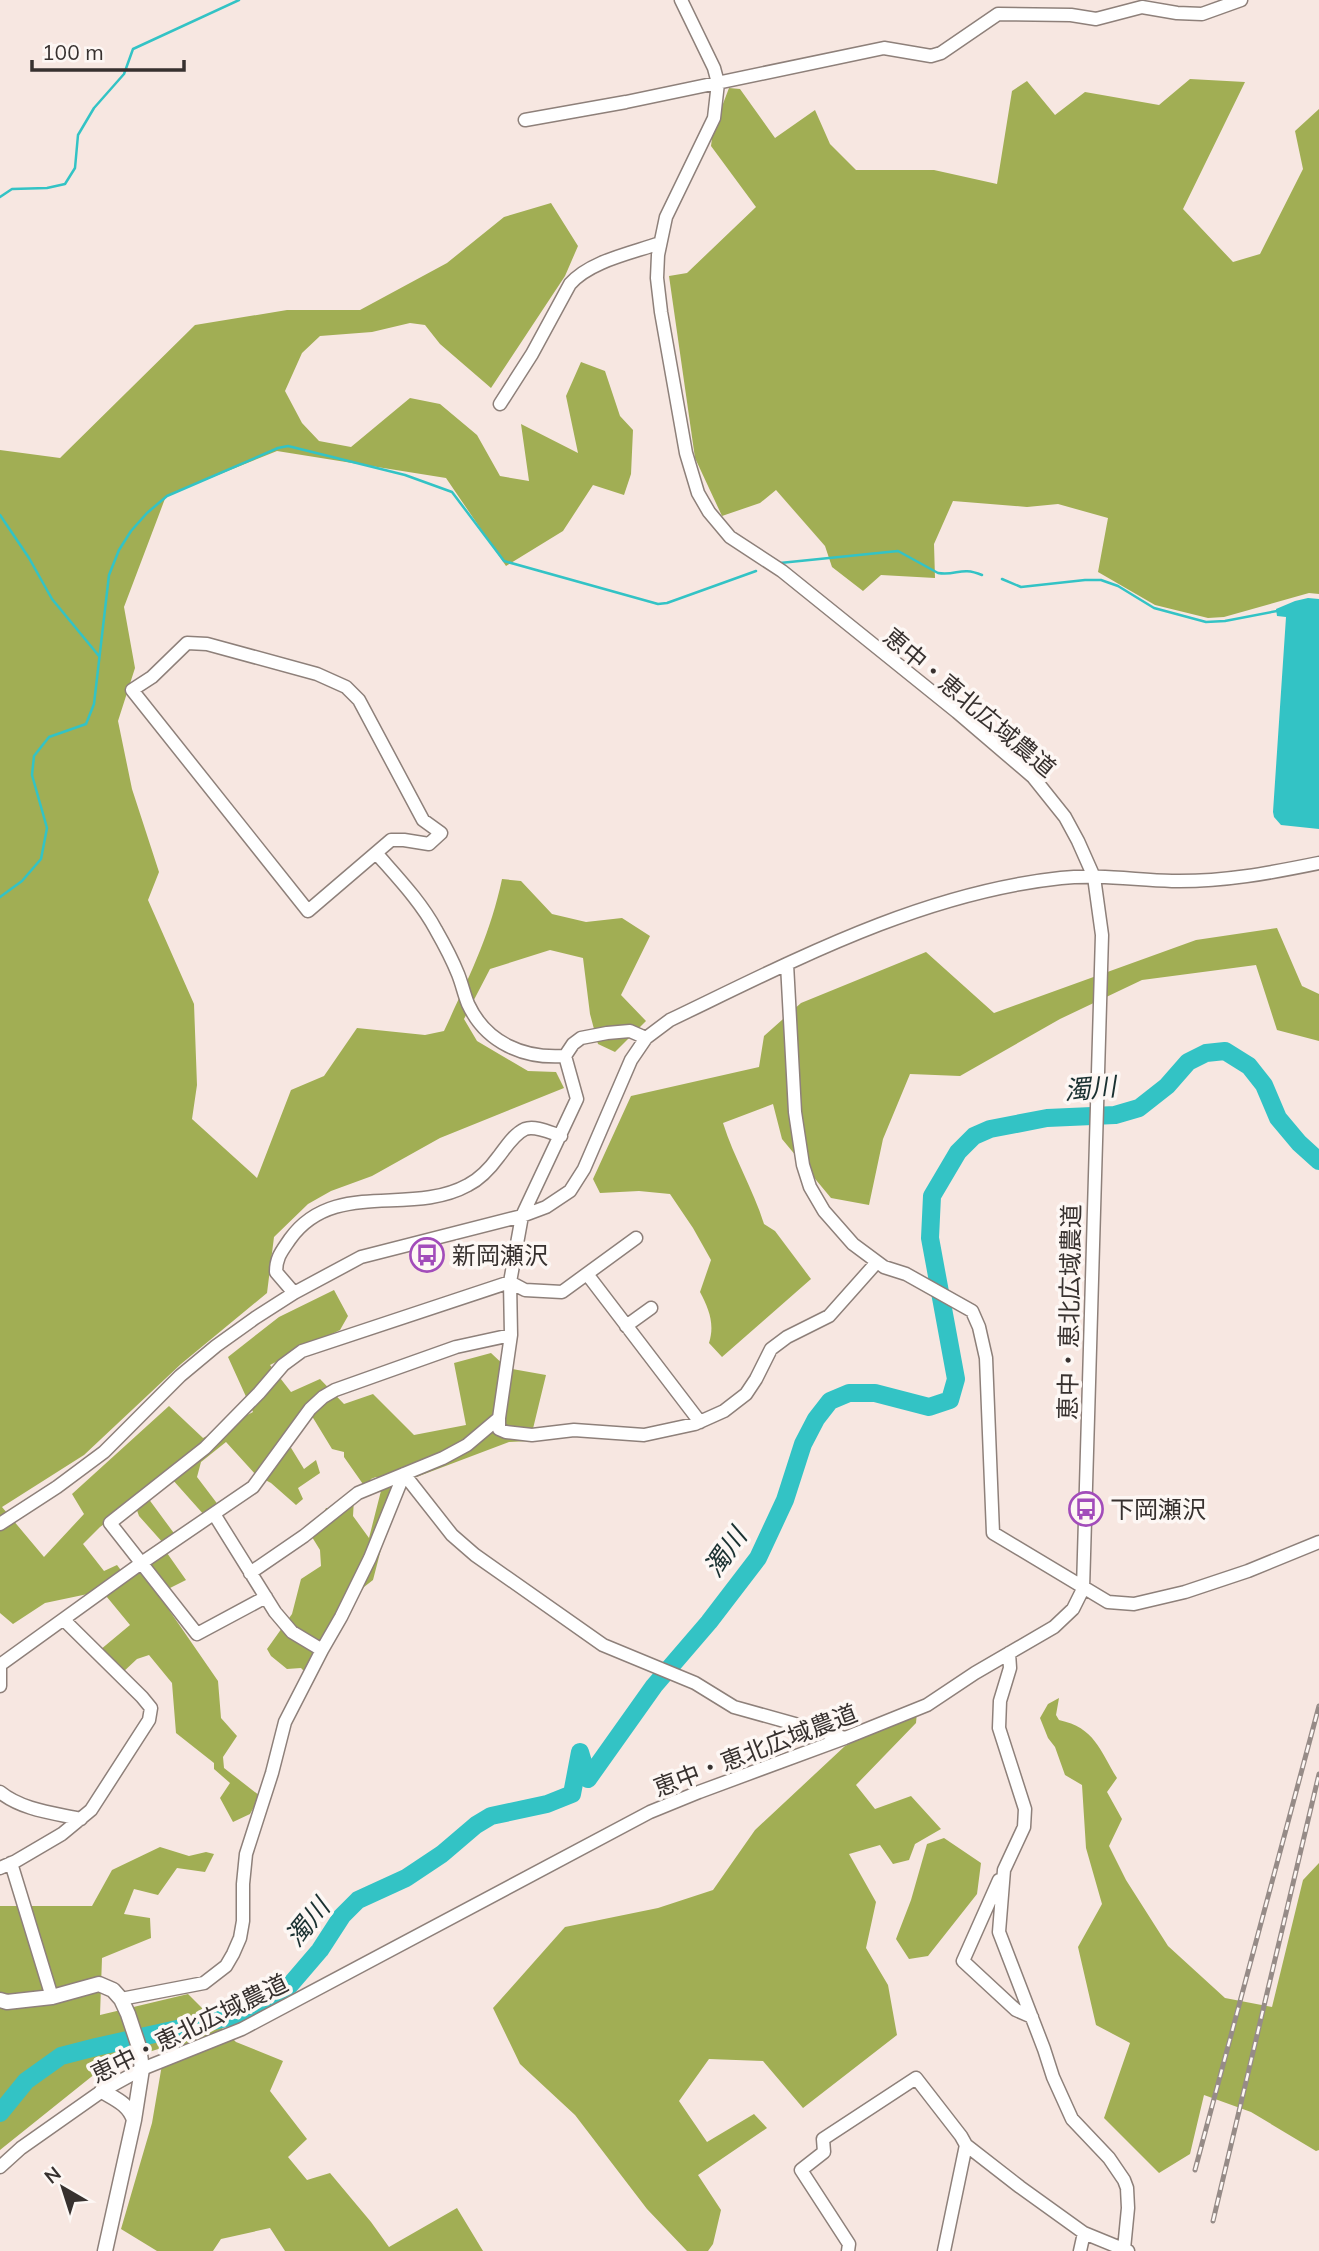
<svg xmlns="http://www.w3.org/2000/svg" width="1319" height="2251" font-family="Mulish,'Noto Sans JP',sans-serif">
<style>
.forest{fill:#a1ae54}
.water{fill:#33c3c5}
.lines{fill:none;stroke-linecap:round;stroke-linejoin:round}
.stream{stroke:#33c3c5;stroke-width:2.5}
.river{stroke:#33c3c5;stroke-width:18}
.minor-casing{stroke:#8e807a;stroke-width:15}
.major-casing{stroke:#8e807a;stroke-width:17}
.minor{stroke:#fff;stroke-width:12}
.major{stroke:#fff;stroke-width:14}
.rail-casing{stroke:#968b87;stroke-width:5}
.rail{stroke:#fdf7f4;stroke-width:2.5;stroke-dasharray:8;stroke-linecap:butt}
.labels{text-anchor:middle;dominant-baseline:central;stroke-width:7;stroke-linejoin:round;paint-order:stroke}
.street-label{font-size:24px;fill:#37312f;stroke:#fdf7f4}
.poi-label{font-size:24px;fill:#37312f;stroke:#fdf7f4;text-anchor:start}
.water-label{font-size:26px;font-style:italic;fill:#1a3131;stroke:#fdf7f4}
</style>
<rect width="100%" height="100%" fill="#f7e7e1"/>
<path class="forest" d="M1190,79L1245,82L1183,209L1233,262L1260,254L1303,169L1295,131L1319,109V594L1309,593L1224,617L1208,618L1155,605L1098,572L1108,518L1058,504L1027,507L953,501L934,544L935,578L881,575L863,591L832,567L825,546L776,490L760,503L722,516L695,458L669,276L687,273L756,207L711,146L713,130L729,88L740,89L775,138L815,110L830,144L856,170H934L997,184L1012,91L1027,81L1055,115L1085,92L1159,105Z
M551,203L578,246L565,276L491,388L440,344L425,325L410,323L372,332L320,336L302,353L285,391L302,423L319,441L351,447L410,398L440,404L477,435L500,476L529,481L521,424L578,453L566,396L581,362L605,371L620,416L633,430L631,474L624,495L593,485L563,531L506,566L446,478L277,451L166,496L124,607L135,668L118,721L132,789L159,872L148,900L194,1004L197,1085L192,1119L257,1178L291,1090L324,1076L357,1028L425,1035L444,1031C468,979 490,936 502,879L521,881L552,914L586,922L622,918L650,936L621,995L646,1021L615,1052L598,1044L590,1014L583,958L550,950L490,969L464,1019L477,1041L528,1071L556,1072L564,1088L440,1138L372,1176L331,1191L308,1204L274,1237L267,1293L181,1364L84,1455L2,1507L44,1557L84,1514L72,1494L169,1406L203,1438L253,1412L228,1357L279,1317L334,1290L348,1316L340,1330L270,1365L291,1392L320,1379L344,1404L373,1394L414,1435L466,1425L454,1363L491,1353L507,1368L546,1375L530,1441L509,1442L398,1484L373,1580L364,1587L349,1610L322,1636L321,1663L311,1678L301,1668L287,1669L271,1656L267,1649L292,1614L301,1579L321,1566L320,1550L312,1537L326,1508H345L354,1499L353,1516L369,1538L384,1479L376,1477L371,1479L367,1488L365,1487L344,1457V1452L332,1449L307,1408L285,1438L304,1469L316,1460L320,1473L298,1488L303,1499L296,1505L271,1483L256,1475L226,1442L201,1462L197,1477L219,1506L205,1516L172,1479L148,1498L176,1536L164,1544L139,1516L134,1502L100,1527L83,1544L104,1571L117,1565L123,1573L137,1571L167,1553L186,1580L158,1594L218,1681L221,1718L237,1736L223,1757L224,1768L260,1796L250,1814L233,1822L220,1798L230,1783L214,1769V1763L176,1733L172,1683L149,1655L137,1659L122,1673L100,1650L130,1625L102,1591L45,1603L13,1624L0,1613V450L60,458L195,325L287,310H360L447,263L504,217Z
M1277,928L1302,986L1319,994V1041L1277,1030L1256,965L1142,980L1060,1019L960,1076L910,1074L883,1139L869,1205L831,1198L782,1139L773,1104L723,1123C734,1158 753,1189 764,1224L775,1231L811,1279L722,1357L709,1343C715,1324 709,1309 700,1292L711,1260L693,1228L670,1194L639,1191L600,1193L593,1179L631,1096L759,1067L764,1036L801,1003L926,952L994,1013L1196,940Z
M1059,1698L1056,1715L1059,1720C1095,1728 1099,1749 1117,1778L1107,1792L1122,1819L1109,1846L1126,1880L1168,1946L1225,1998L1272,2007L1303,1880L1319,1863V2150L1316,2151L1251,2112L1204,2095L1190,2154L1159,2173L1104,2118L1130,2043L1096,2025L1078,1947L1102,1904L1086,1848L1082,1785L1065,1775L1055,1747L1048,1738L1040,1718L1048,1704Z
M917,1712L916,1723L856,1785L875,1809L911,1796L941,1829L915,1844L909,1860L893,1864L880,1845L849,1854L876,1902L866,1948L888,1985L897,2035L803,2108L763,2061L709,2059L679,2101L707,2142L754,2114L767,2128L698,2175L721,2210L713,2244L708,2251H687L647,2209L575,2115L520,2064L493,2008L565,1927L658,1908L713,1890L755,1830L845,1746Z
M944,1838L981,1863L977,1894L928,1956L909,1959L896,1939L911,1900L927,1844Z
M160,1847L189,1856L206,1852L214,1854L205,1872L177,1868L158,1895L134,1889L124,1914L150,1918L151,1938L102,1958L100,2015L188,1994L236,2042L283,2061L270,2091L307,2139L288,2157L307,2180L330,2173L371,2222L389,2247L457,2208L483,2251H285L270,2228L221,2239L213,2251H157L121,2229L152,2123L165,2047L106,2065L0,2150V1906H92L112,1870Z"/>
<path class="water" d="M1308,598L1319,599V829L1281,825L1274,817L1273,812L1286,617L1277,616L1276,609L1295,601Z"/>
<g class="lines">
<path class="stream" d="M0,197L12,189L47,188L65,184L75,168L78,135L94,108L124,74L133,49L239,0
M0,515L29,558L52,599L99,656
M780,563L898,551L938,573C957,576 961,566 982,575
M1002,579L1021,587L1085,580H1101L1118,586L1154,608L1206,622L1225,621L1277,611
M0,897L22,881L41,859L47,828L32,775L34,756L49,737L86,724L94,704L109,575L119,550L131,531L147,513L167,496L278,448L288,446L405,475L452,492L504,561L658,604L667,603L756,571"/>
<path class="river" d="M0,2113L26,2081L61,2056L96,2047L231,2017L261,2004L290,1985L320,1950L342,1916L358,1900L406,1878L442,1854L476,1825L491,1816L547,1804L572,1794L580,1752L588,1779L654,1686L709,1622L758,1558L785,1500L803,1444L816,1419L830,1401L849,1393H875L929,1407L950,1400L956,1379L930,1238L932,1196L958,1152L974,1136L990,1129L1047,1118L1115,1115L1139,1108L1167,1086L1188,1062L1206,1053L1225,1051L1249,1066L1264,1085L1278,1118L1299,1143L1319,1161"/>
<g class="minor-casing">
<path id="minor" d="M525,120L626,102L884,48L931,56L941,53L998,14L1071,15L1096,19L1142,7L1177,13L1202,14L1241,0
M500,404L532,354L570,284C590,261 632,253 660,243
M187,643L207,644L317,674L346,687L359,700L423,820L441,833L429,844L404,840H391L308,911L132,690L152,677Z
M377,854C398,878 421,902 436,930C444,944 452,959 458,974C462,984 464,994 468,1004C486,1043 524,1059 565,1056
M787,964L795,1112L803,1165L810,1187L824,1211L853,1244L884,1267L906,1274L972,1311L979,1327L986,1358L993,1533L1108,1602L1134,1604L1185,1592L1248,1571L1319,1542
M646,1038L630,1031L607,1033L581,1038L573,1044L565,1056L577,1099L522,1216L510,1282L511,1335L499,1418V1429L506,1432L532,1435L574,1430L644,1435L695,1424L724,1411L746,1394L756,1379L771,1349L787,1337L829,1316L877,1262
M587,1274L700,1422
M294,1293L276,1272C276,1257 282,1251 290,1239C334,1178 410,1217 468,1185C480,1179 491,1167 499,1156C506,1147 514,1134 525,1129C535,1125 551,1133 561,1136
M626,1326L651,1308
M404,1474L452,1535L475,1555L603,1645L695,1683L734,1707L845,1738
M214,1514L275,1612L292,1632L322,1650
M0,1524L57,1487L104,1452L180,1376L216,1346L255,1318L294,1293L361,1257L522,1216L546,1207L570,1191L584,1169L631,1060L646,1038L670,1020C795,960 921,893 1061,878C1098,874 1135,880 1172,881C1223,882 1270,873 1319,863
M250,1573L304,1536L358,1493L443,1458L467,1445L499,1418
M266,1597L197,1634L110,1523L205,1448L259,1393L283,1365L302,1351L510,1282L525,1290L562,1292L636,1238
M1009,1653L1010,1668L1000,1701L999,1728L1025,1809L1024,1827L1004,1870L999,1932L1044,2049L1053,2077L1072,2119L1109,2158L1124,2180L1127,2188L1128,2208L1124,2249
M0,1664V1686
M0,1665L140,1564L253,1487L310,1409L323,1397L335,1390L456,1347L511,1335
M0,1792C22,1810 54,1813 81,1819
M11,1863L52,1997
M0,1868L16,1861L62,1834L91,1810L149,1720L151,1708L142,1697L64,1620
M999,1880L963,1961L1016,2010L1032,2017
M121,1999L204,1983L226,1966L233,1954L240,1938L243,1921V1884L246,1854L272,1773L285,1722L322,1650L341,1617L370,1558L404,1474
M0,2167L21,2148L102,2091L142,2069L242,2029L650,1812L699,1792L845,1738L927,1705L975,1673L1054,1627L1073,1609L1083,1589L1102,935L1094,877L1078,841L1065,817L1033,777L957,712L782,571L730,537L709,512L698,493L686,453L661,312L657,278L658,255L666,217L714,118L718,83L714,68L681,0
M848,2251L849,2244L801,2170L824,2152L823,2139L916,2078L961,2136L966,2145L1020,2187L1084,2233L1128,2251
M944,2251L966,2145
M1080,2251L1084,2233"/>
</g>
<g class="major-casing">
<path id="major" d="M0,2000L7,2002L52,1997L99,1984L113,1990L121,1999L128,2014L139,2047L142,2069L134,2120L105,2251
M102,2091C115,2099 129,2104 134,2120"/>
</g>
<use href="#minor" class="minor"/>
<use href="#major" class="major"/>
<g class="rail-casing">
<path id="rail" d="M1195,2170L1319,1706
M1213,2221L1319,1774"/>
</g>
<use href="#rail" class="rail"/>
</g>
<defs>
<g id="bus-ring" transform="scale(1.75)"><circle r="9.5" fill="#fdf7f4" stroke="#a24cba" stroke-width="1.5"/><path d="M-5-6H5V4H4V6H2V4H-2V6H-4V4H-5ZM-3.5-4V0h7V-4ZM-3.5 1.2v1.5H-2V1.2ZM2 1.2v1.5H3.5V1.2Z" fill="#a24cba"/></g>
</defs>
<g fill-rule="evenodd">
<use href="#bus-ring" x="427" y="1255"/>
<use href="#bus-ring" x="1086" y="1509"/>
</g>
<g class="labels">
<g class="street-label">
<text transform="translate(970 702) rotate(40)">恵中・恵北広域農道</text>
<text transform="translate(1069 1312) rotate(-89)">恵中・恵北広域農道</text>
<text transform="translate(755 1750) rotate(-21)">恵中・恵北広域農道</text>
<text transform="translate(189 2028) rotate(-26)">恵中・恵北広域農道</text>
</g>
<g class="poi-label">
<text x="452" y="1255">新岡瀬沢</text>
<text x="1110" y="1509">下岡瀬沢</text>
</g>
<g class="water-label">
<text transform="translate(1090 1088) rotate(-5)">濁川</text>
<text transform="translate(725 1552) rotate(-55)">濁川</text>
<text transform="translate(307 1922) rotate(-51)">濁川</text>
</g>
</g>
<g transform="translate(63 2188) rotate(321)" stroke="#fdf7f4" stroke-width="5" paint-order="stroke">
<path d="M0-5L12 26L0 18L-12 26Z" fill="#37312f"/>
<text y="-10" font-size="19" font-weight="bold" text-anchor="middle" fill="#37312f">N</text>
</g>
<path d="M32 60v10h152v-10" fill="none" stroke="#37312f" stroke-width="3.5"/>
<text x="42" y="60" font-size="21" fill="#37312f" stroke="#fdf7f4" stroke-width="5" paint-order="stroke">100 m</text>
</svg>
